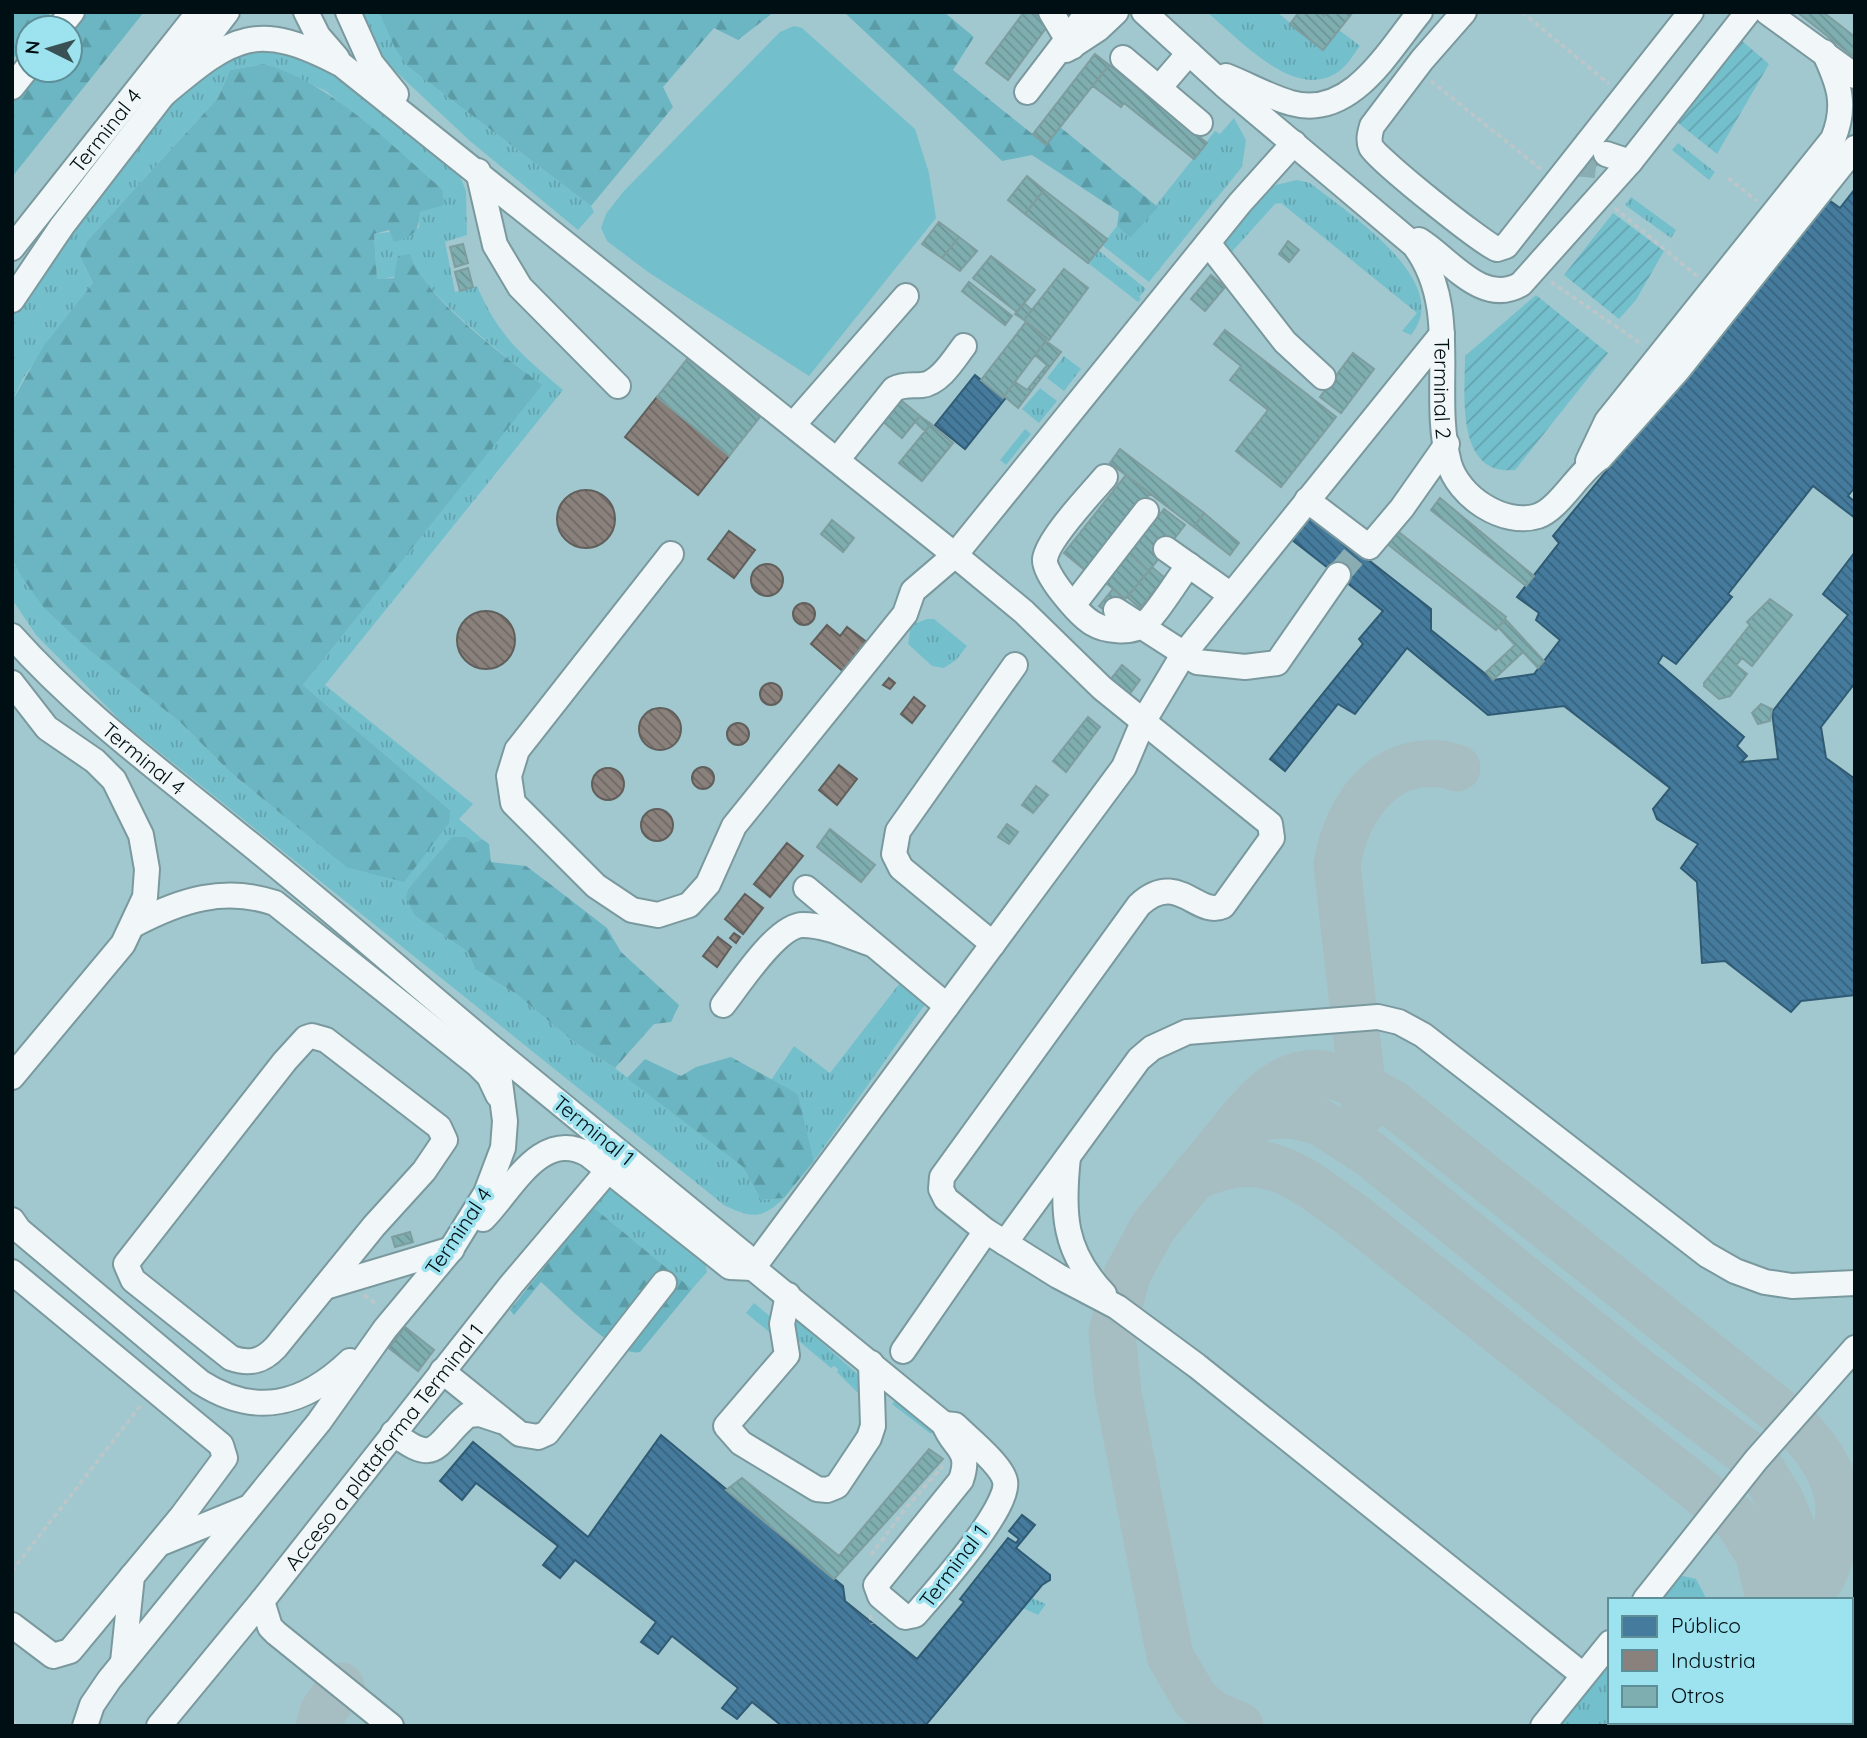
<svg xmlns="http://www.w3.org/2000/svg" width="1867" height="1738" font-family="Quicksand,sans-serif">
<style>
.grass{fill:url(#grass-tufts)}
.forest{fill:url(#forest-firs)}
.park{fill:#74bfcc}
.garden{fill:url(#garden-furrows)}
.public{fill:url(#public-back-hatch);stroke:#305b74;stroke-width:2}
.industry{fill:url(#industry-back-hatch);stroke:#615f5c;stroke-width:2}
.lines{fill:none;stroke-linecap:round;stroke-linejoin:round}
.taxiway{stroke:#a6bec2;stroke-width:47}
.building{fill:url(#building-back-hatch);stroke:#7e9d9f;stroke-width:2}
.minor-tunnel{stroke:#8aacb3;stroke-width:24;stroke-dasharray:24 12;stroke-linecap:butt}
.minor-casing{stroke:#7a999e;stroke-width:28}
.path{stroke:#bcc6c9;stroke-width:3.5;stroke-dasharray:5 3.5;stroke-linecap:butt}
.minor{stroke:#f1f7f8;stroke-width:24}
.labels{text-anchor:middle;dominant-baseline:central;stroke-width:7;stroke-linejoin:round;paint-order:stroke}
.street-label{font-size:21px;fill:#000f13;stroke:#9ce2ef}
</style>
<defs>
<pattern id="grass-tufts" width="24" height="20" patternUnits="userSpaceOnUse" patternTransform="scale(1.75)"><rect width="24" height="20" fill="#74bfcc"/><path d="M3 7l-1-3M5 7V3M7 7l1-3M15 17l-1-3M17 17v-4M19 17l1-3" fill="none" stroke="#63a3ae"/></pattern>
<pattern id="forest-firs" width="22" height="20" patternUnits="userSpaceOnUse" patternTransform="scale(1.75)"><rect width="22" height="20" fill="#6bb6c2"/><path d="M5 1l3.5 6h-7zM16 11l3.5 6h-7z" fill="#5b9ba6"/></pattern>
<pattern id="garden-furrows" width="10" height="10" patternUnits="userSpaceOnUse" patternTransform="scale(1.75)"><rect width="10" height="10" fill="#74bfcc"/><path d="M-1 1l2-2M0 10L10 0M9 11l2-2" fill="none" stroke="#63a3ae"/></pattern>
<pattern id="public-back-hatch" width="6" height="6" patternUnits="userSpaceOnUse" patternTransform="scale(1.75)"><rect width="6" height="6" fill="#457b9d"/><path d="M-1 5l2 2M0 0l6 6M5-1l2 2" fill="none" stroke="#37637f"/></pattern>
<pattern id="industry-back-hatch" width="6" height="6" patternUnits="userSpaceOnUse" patternTransform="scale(1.75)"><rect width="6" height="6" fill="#8a817c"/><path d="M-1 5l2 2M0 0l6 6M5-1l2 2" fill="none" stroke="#6e6864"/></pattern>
<pattern id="building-back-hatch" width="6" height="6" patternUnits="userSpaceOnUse" patternTransform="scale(1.75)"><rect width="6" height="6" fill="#7faeb0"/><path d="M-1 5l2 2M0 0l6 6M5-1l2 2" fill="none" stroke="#6c9496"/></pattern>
</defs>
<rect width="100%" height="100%" fill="#a2c8cf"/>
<path class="grass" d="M357,12H379L407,66L591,206L594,212L578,230L470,141L392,68L371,39Z
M1207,12H1277L1323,50L1339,30L1360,46C1353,55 1346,68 1335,74C1292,99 1238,38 1207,12Z
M250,45L341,65L460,176L466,191L467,235L445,242L455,292L477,286C499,337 521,354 563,390L325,685L473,804L459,819L482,839L473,843L467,837L452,838L408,889L415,916L468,952L475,969L515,993L574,1042L615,1068L743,1167L761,1200L784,1198C762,1220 750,1218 724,1205L122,722L36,635L12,599V558L44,608L83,645L180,722L230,772L346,867L450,810L303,685L541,385C497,350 452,315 416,272L377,280L374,234L419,228L420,212L442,189L326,91L264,64L230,70L218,98L87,241L80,256L93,283L24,377L12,401V316L36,277L188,81Z
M1234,118L1246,140L1242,167L1149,282L1102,245L1117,226L1130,238L1215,131L1220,134Z
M1678,143L1715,172L1709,180L1672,150Z
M1297,180L1310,183C1344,210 1456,282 1411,335L1402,331L1417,313L1281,203L1275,204L1220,265L1207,255L1267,187Z
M1631,197L1676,230L1671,238L1625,205Z
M1098,250L1146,289L1139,297L1141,299L1138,302L1088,263Z
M1064,356L1081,369L1064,391L1047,378Z
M1040,388L1057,401L1039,423L1022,409Z
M1025,429L1031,434L1006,465L1000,460Z
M927,619H934L967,646L956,660L944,668L932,666L908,644L911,625Z
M900,983L926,1003L814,1161L798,1094L771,1080L794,1046L830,1073Z
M613,1190L705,1263L707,1272L692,1289L593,1207L606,1191Z
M754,1303L772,1318L773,1335L746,1313Z
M789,1314L862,1378L865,1400L837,1372L838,1369L834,1366L831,1368L794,1337Z
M895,1401L933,1431L931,1434L892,1404Z
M1679,1575L1696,1579L1705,1596L1704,1600H1653Z
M1032,1598L1046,1604L1038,1615L1023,1608Z
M1855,1640V1726H1785L1788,1722H1851V1645Z
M1610,1655V1722H1631L1628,1726H1555Z"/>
<path class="forest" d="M12,12H51L38,28H28V41L12,60Z
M77,12H144L12,177V94L32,70H70V28Z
M379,12H774L738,40L714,28L663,87L673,107L591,206L407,66L395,48Z
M844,12H944L974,37L953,70L1046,145L1060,127L1158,207L1130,238L1117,226L1119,212L1032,155L1002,161Z
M264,64C335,85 387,142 442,189L444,205L420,212C419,232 413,237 394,242L389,230L374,234L377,279L394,278L398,256L410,254C424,298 503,355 542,385L303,685L450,810L449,823L404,882L346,867L230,772L180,722L83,645L44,608L21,576L12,558V401L43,347L93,283L80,256L87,241L218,98L230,70Z
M452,837H467L473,843L482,839L489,844L491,862L526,866L550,884L607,928L621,952L679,1005L671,1022L654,1024L615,1068L574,1042L515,993L475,969L468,952L415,916L406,897L408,889Z
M731,1057L798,1094L814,1161L784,1198L761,1200L743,1167L627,1078L645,1059L681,1076L696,1067Z
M593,1207L692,1289L640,1352C616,1358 561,1299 541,1282L514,1315L510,1310Z"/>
<path class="park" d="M794,26L802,28L915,129L929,173L936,218L809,376L648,272L607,241L601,228L606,214L623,192L780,32Z"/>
<path class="garden" d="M1741,40L1769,64L1717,154L1677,122Z
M1613,213L1664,251L1636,300L1619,319L1564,275Z
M1536,295L1608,353L1515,470C1455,476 1465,394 1465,356Z"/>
<path class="public" d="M1855,189V487L1848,496L1855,502V518L1813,486L1728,594L1732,597L1676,664L1663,655L1658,663L1744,737L1737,746L1747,756L1741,762L1778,759L1772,712L1848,615L1823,594L1855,552V683L1821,727L1826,758L1855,779V995L1801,1001L1791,1012L1725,961L1702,963L1697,882L1681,868L1698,844L1657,819L1653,809L1670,788L1564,706L1488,715L1407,648L1355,714L1338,704L1285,771L1270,759L1363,644L1359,639L1383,611L1291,539L1311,515L1431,609V630L1493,680L1534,674L1560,640L1536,620L1539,613L1517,597L1559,543L1553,536L1829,200L1840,208Z
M975,375L1005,399L965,449L935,425Z
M661,1435L843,1586L845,1601L917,1659L964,1602L960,1599L1008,1538L1016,1543L1019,1539L1009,1531L1022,1515L1035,1525L1016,1548L1050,1575V1580L1042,1585L925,1726H782L752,1702L737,1719L722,1708L738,1688L672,1636L658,1654L641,1642L656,1622L575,1560L560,1578L543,1565L558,1546L476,1483L462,1500L440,1481L473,1442L588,1537Z"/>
<path class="industry" d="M657,397L729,456L698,495L625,437Z
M557 519a29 29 0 1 1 58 0a29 29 0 1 1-58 0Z
M729,531L755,550L734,578L708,559Z
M751 580a16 16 0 1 1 32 0a16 16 0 1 1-32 0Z
M793 614a11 11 0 1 1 22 0a11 11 0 1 1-22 0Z
M457 640a29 29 0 1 1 58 0a29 29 0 1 1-58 0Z
M827,625L840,636L847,627L869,644L845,673L811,644Z
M889,678L895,683L890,689L883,685Z
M760 694a11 11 0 1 1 22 0a11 11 0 1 1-22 0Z
M914,697L925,706L912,723L901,714Z
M639 729a21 21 0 1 1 42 0a21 21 0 1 1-42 0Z
M727 734a11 11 0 1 1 22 0a11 11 0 1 1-22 0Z
M839,765L857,779L837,805L819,790Z
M692 778a11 11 0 1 1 22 0a11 11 0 1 1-22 0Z
M592 784a16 16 0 1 1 32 0a16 16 0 1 1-32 0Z
M641 825a16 16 0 1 1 32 0a16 16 0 1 1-32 0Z
M787,843L803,856L770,897L754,884Z
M745,894L763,908L743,934L725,919Z
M734,933L740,937L736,943L730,938Z
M718,937L731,947L717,967L703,956Z"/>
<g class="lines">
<path class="taxiway" d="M1365,1110L1337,865C1346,805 1390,747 1457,768
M1235,1127C1290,1059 1319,1061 1392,1103L1790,1420C1842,1471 1853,1512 1821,1579
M1193,1178C1265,1143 1299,1177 1356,1218L1737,1520L1759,1555L1769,1600
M319,1726L323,1712L341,1686
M1240,1726L1211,1713L1195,1699L1170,1656L1118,1393L1112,1333L1127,1275L1153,1227L1233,1130L1266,1116L1291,1115L1318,1121L1370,1154L1638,1371L1756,1460L1782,1503L1795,1536L1797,1573L1793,1600
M1704,1726L1707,1722"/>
</g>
<path class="building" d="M1024,12H1033L1049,24L1008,80L986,63Z
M1299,12H1320L1324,16L1327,12H1353L1323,50L1290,24Z
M1797,12H1823L1855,37V58Z
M1095,54L1109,65L1046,145L1033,134Z
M1109,65L1207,143L1194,159L1124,103L1121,107L1093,86Z
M1590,146L1610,148L1590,173L1569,171Z
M1027,176L1044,190L1025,214L1008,200Z
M1044,190L1107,239L1088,263L1025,214Z
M939,222L959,237L942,258L922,244Z
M959,237L977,251L960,271L942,258Z
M1288,241L1299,250L1289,262L1279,254Z
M463,244L468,263L455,267L450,247Z
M991,256L1035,290L1017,312L973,278Z
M468,268L473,287L460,291L455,272Z
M1064,269L1088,288L1049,340L1024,320Z
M1211,275L1225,287L1205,311L1191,299Z
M969,282L1012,316L1005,325L962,291Z
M1024,303L1032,310L1024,320L1015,314Z
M1026,322L1047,339L1003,398L981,380Z
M1225,330L1336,417L1281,487L1236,451L1268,410L1230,380L1241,366L1214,344Z
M1046,341L1061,352L1018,408L1004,396L1015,382L1027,390L1047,365L1035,355Z
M1353,353L1374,369L1341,413L1320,397Z
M688,358L760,417L729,456L657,397Z
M896,396L920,416L902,438L879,418Z
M920,416L931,424L925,431L915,422Z
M931,424L953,443L922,481L899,463Z
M1120,449L1204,513L1194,527L1110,463Z
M1126,475L1150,494L1086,571L1064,553Z
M1440,498L1534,576L1526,586L1431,510Z
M1164,509L1185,525L1149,571L1129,553Z
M1204,513L1239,543L1230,555L1194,527Z
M832,520L854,538L843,552L821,534Z
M1395,529L1506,617L1496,630L1385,542Z
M1129,553L1149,571L1125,599L1105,582Z
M1152,567L1165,578L1140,608L1127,597Z
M1113,589L1125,599L1112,616L1099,606Z
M1770,599L1792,615L1752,666L1742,658L1736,665L1747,674L1730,696L1719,699L1704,686V683L1750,625L1747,622Z
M1506,620L1544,661L1538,668L1523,652L1493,680L1486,672L1515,645L1498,627Z
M1122,665L1140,680L1126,699L1107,684Z
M1761,704L1772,709L1770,721L1758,724L1752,713Z
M1088,717L1100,727L1066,772L1053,761Z
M1036,786L1048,795L1033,813L1022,805Z
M1007,824L1018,832L1009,844L998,837Z
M830,829L875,865L861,882L817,847Z
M410,1232L413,1242L395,1247L392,1237Z
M405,1327L434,1350L418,1371L389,1348Z
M929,1449L943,1459L834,1579L726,1490L742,1478L839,1556Z"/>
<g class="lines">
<path class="minor-tunnel" d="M1575,164L1596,166
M1338,575L1358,551"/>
<g class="minor-casing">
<g id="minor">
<path d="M306,12L318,36L337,58"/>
<path d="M348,12L371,63L396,94"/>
<path d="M1051,12L1072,47"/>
<path id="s1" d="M1144,12L1224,85L1414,245C1462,308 1430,391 1449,463C1458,496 1503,527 1538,516C1560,508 1578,472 1600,458L1678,370L1855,148"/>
<path d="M1464,12L1422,60L1372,126C1370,133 1368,140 1371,147C1378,160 1483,244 1497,249L1506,246L1691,12"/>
<path d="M1767,12L1855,76"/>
<path d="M59,28L72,12"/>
<path d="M1066,50L1098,29L1116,12"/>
<path d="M1123,58L1200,123"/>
<path d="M1226,76C1247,84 1269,97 1291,103C1351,120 1388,51 1420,12"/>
<path d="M12,87L28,67"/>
<path d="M1159,88L1189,53"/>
<path d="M1027,92L1088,12"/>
<path d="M164,94C234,35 257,20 342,65L955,555L1024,612L1102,688L1270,824L1272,838L1223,906C1197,918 1178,869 1139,905L942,1177L941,1189L946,1199L986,1231L1058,1276L1117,1307L1197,1366L1583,1675"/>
<path d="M1606,154L1630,162"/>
<path d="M478,171L495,245L520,287L618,386"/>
<path d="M1419,240C1450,259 1482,307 1521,284L1630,162L1748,12"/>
<path d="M1208,243L1285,342L1323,377"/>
<path id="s2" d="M12,248L199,12"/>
<path d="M12,300L62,226L227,12"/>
<path d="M793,425L906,296"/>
<path d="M837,460L894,389C904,384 912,386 922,385C940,383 954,359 964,346"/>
<path d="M1588,461L1607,421L1833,139C1847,105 1839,84 1824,52"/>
<path d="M1105,477C1090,495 1048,538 1045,559C1043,574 1079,615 1092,623C1105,631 1130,634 1143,625C1156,616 1178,578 1189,565"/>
<path d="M1307,500L1369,547L1402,508L1447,444"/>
<path d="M1166,549L1231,595"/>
<path d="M671,554L517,750L509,776L513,803L596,886L632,910L658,915L689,905L708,884L734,826L905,614L913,591L955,555L1240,203L1294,143"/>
<path d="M1074,604L1146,511"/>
<path d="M1116,610L1197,662L1245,667L1277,663L1338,575"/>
<path id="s3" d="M12,636C79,711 158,769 235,832C324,903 409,978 496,1051L505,1121L503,1148L486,1193L450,1251L385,1329L319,1422L109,1680L92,1705L85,1726"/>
<path d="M12,683L47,728L95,761L114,780L141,835L147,869L145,897L123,944L12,1077"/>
<path d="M806,888L947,1006"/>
<path d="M135,924C181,900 224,886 275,903L477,1064L489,1076L498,1095"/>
<path d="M993,944L901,868L894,854L898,831L1015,665"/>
<path d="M723,1005C739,985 777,925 803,925C826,925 850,937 872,944"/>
<path d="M312,1036L326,1040L439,1127L445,1140L424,1171L374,1226L276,1347C263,1361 250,1365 231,1358L133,1280L126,1264L285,1061L306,1038Z"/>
<path d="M1068,1157C1062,1213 1063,1251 1104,1294"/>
<path d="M483,1219C512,1190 541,1127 589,1155L730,1267L753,1268L746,1256L496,1051"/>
<path d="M12,1220L19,1230L200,1382C256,1418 304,1405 350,1361"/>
<path d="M1005,1243L1139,1059L1152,1048L1187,1032L1378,1017L1399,1022L1423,1035L1707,1255L1735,1271L1765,1282L1792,1286L1855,1283"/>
<path d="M12,1272L221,1445L225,1458L182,1516L70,1651L53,1656L12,1625"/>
<path d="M325,1287L452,1249"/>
<path d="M788,1295L782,1324L787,1355L726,1426L741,1443L817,1489L827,1490L837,1486L869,1438L873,1426L871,1363"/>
<path d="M903,1351L986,1231"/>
<path d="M442,1371L520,1434L538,1437L547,1433L664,1283"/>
<path d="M944,1424L753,1268L1124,767L1143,722L1183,655L1442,334"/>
<path d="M944,1424L955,1425C967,1437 1002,1465 1005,1481C1011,1507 934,1593 915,1615L905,1617L880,1596L876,1585L961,1480C972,1448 953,1449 944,1424Z"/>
<path d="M393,1433C439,1468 434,1443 468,1415L480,1414L501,1421"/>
<path d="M164,1542L247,1508"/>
<path d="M1645,1600L1756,1460L1855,1348"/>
<path d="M123,1662L132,1576"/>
<path d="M159,1726L262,1601"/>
<path id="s4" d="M391,1726L276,1633L270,1627L262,1601L511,1285L616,1161"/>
<path d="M1543,1726L1610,1643"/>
</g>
</g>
<path class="path" d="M1522,12L1609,84
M1431,81L1542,170
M1728,178L1757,201
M1615,208L1698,277
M1551,282L1643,345
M364,1295L378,1305
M871,1555L906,1508L943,1466
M12,1571L141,1405
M870,1615L872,1624
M12,1721L19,1726"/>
<use href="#minor" class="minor"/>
</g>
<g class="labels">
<g class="street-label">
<text stroke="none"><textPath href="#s2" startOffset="150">Terminal 4</textPath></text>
<text stroke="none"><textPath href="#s1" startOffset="506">Terminal 2</textPath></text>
<text stroke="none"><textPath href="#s3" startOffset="180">Terminal 4</textPath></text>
<text transform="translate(594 1130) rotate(39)">Terminal 1</text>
<text transform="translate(458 1231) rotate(-56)">Terminal 4</text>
<text stroke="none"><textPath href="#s4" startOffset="380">Acceso a plataforma Terminal 1</textPath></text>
<text transform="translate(953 1566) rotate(-53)">Terminal 1</text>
</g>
</g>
<rect width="1867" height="1738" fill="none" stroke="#000f13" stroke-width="28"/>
<rect x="1608" y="1598" width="245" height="126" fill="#9ce2ef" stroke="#5e8e97" stroke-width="2"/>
<rect x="1622" y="1616" width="35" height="21" fill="#457b9d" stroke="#5e8e97" stroke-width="2"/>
<text x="1671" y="1633" font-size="21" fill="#000f13">Público</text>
<rect x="1622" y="1650" width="35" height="21" fill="#8a817c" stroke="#5e8e97" stroke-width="2"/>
<text x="1671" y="1668" font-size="21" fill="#000f13">Industria</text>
<rect x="1622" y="1686" width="35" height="21" fill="#7faeb0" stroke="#5e8e97" stroke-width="2"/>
<text x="1671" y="1703" font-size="21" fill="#000f13">Otros</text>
<g transform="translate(49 49) rotate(275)"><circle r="33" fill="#9ce2ef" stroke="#5e8e97" stroke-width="2"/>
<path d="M0-5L12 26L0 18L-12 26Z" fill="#395055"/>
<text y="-10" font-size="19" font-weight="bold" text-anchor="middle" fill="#000f13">N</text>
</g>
</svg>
